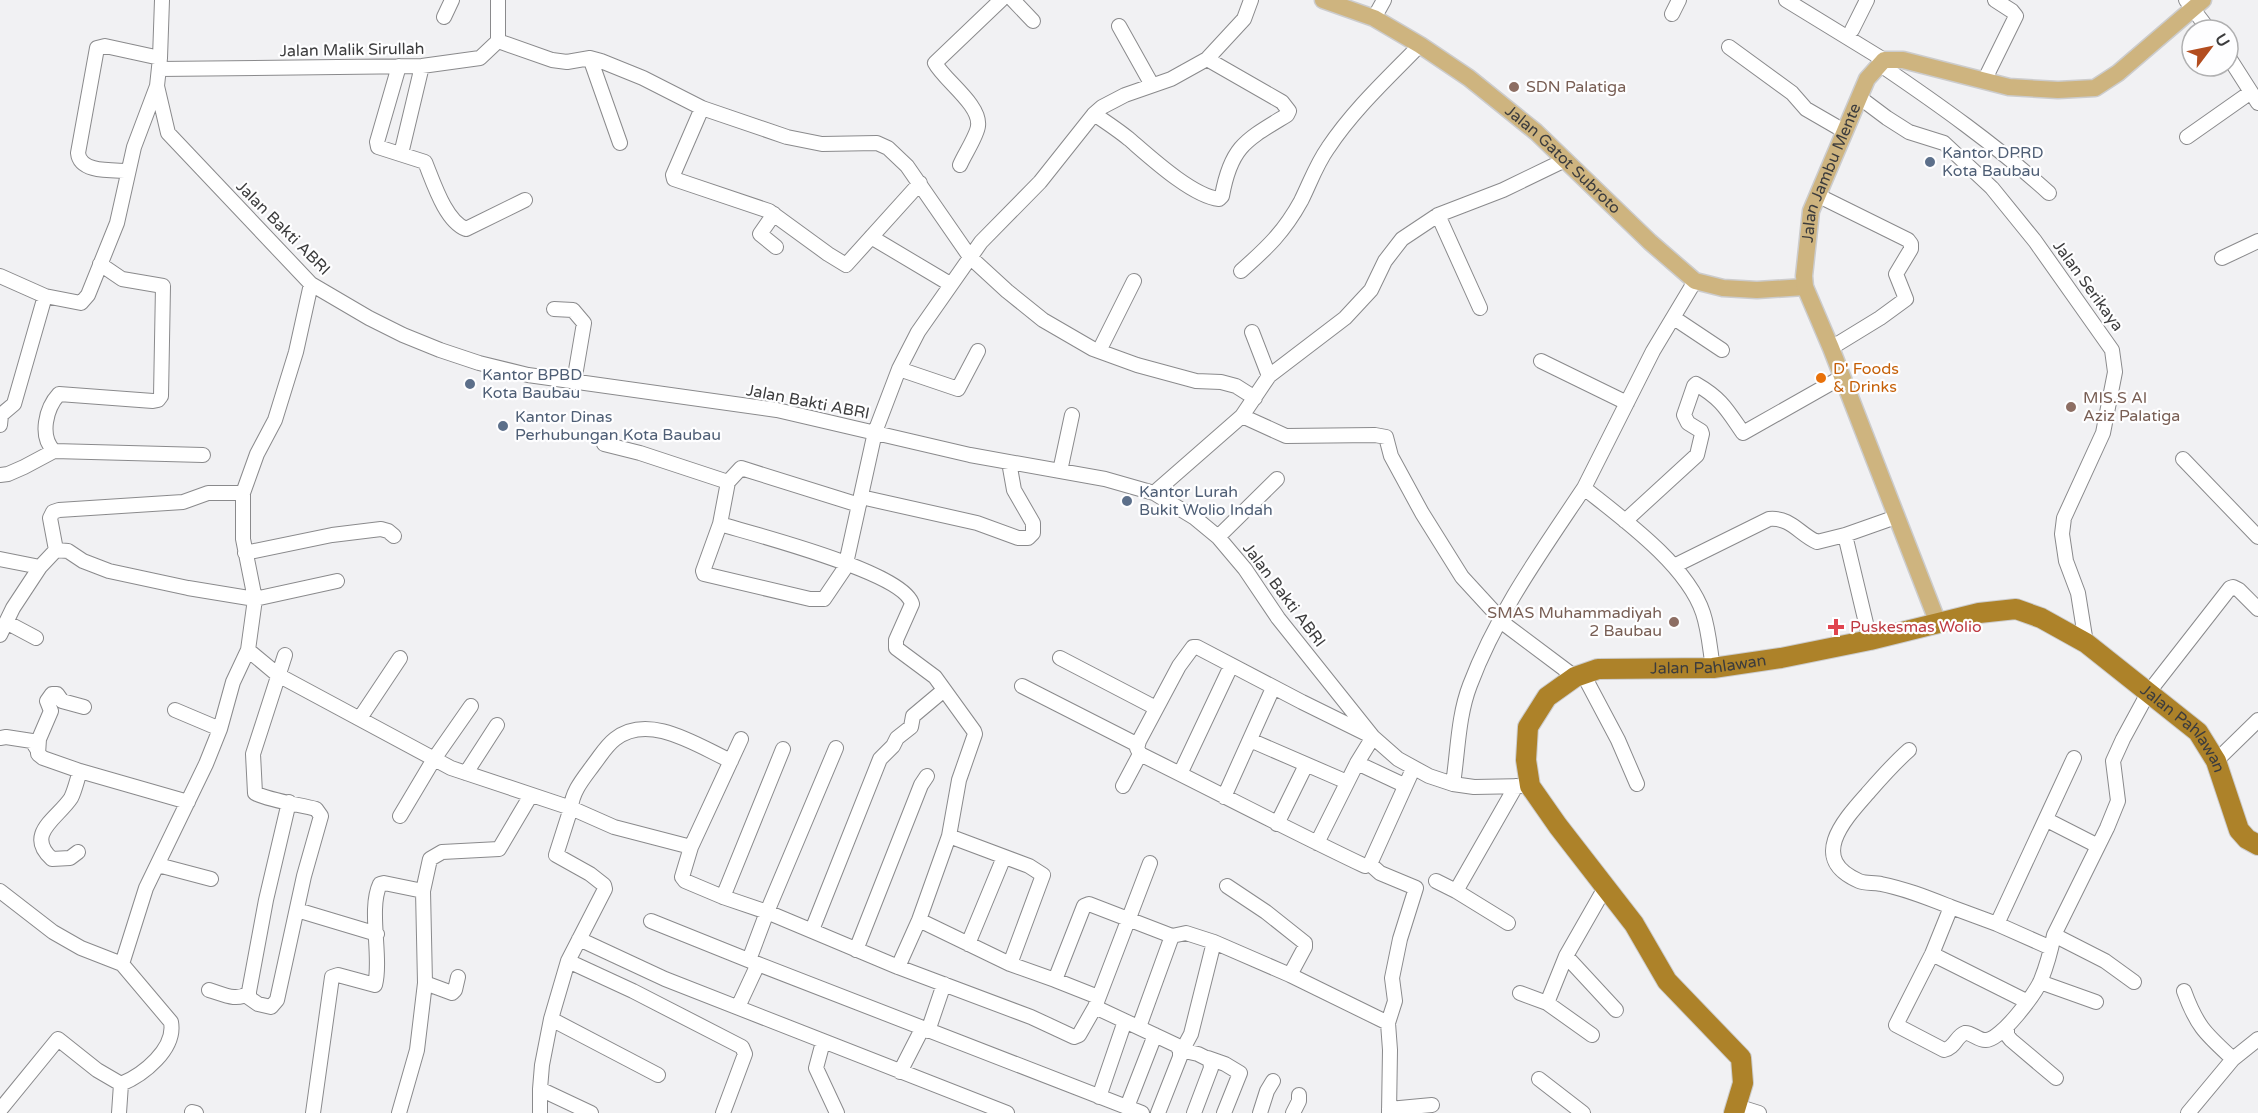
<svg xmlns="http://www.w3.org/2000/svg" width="2258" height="1113" font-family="'Varela Round',sans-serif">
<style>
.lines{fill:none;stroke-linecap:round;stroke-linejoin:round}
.minor-casing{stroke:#8a8a8c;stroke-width:16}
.major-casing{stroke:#cccccd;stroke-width:19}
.highway-casing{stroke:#cccccd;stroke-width:22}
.minor{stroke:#fff;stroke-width:14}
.major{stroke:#ceb47f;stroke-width:16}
.highway{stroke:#ad8229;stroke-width:20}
.education-dot{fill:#8d6e63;stroke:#fefeff;stroke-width:2}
.service-dot{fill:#5c6f8a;stroke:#fefeff;stroke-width:2}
.food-dot{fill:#e8710a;stroke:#fefeff;stroke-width:2}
.health-dot{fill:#e0444e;stroke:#fefeff;stroke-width:2}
.labels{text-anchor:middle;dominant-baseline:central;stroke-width:4.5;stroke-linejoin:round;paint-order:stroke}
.street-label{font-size:16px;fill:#3c3c3d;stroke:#fefeff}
.education-label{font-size:16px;fill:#785e54;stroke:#fefeff;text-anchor:start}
.service-label{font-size:16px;fill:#4e5e75;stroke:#fefeff;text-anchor:start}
.food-label{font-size:16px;fill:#c56008;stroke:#fefeff;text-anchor:start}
.health-label{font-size:16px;fill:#be3a42;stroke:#fefeff;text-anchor:start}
</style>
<rect width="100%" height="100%" fill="#f1f1f3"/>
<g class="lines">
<g class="minor-casing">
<path id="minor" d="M162,0L160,58L157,86L168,133L311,284L369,318L403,335L440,350L479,363L528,375L777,410L970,455L1105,479L1154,493L1195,518L1218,537L1245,569L1278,618L1373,737L1398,759L1429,776L1453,784L1474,787L1530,786
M1013,0L1033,21
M1786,0L1884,60
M2186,0L2209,30
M1672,14L1679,0
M444,17L452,0
M1374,18L1384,0
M1119,26L1152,85
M1852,30L1867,0
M498,41L552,60L567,62L590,58L601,61L643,78L702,108L787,137L822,144L877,143L888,148L907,166L970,257L1007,291L1043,320L1093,349L1137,365L1196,381L1221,382L1236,386L1255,398
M1729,47L1792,93L1806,109L1844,131
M2228,56L2258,103
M590,58L620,143
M1879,64C1938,104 1996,145 2049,193
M399,66L377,142L378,147L425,162C433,181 445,221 466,229L525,200
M159,69L422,66L480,58L498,41V0
M1984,81L2016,16L2012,11L1995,0
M1859,97L1887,118L1909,132L1944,143L1992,188L2035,241L2112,350L2115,372L2103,433L2064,518L2062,534L2066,561L2078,593L2086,643
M702,108L673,175L674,179L769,211L828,254L846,265L920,183
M1094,114C1106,122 1118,130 1129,139C1150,157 1192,196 1219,199L1222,196C1231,146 1246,140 1287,115L1289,111L1282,102L1207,59
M2187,137L2251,92
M401,154L422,66
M960,165C964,155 977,136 978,126C981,105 944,80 935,63L1001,0
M128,171C112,170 80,173 78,153L97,48L105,46L160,58
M1817,195L1908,240L1911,244V249L1896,274L1906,299L1880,318L1831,348
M774,214L760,234L776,247
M1438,215L1480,308
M871,237L950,284
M2222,258L2258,241
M1241,271C1267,248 1284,232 1301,201C1310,183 1316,165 1328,148C1354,109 1388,78 1420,45
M0,276L45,296
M311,284L296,352L275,420L257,454L243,493V539L255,599L248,650L278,675L451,768L571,808L614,827L691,847
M554,309L573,310L584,323L574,382
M1674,318L1722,350
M1252,332L1269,376
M1099,351L1134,281
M1541,361L1627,403
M899,369L958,389L978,351
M1242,416L1286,436L1375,435L1386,437L1391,456L1422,513L1462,577L1507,626L1575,677
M0,425L1,415L14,404L45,296L81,303L88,295L117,223L134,147L157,86
M604,444L640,453L728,482
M54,451C39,436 46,408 59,394L153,401L158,400L161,396L163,286L122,279L100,264
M2183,459L2258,537
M1060,471L1072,415
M0,475L8,474L24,467L54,451L203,455
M1584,488L1653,351L1695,281
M1154,493L1242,416L1269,376L1345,318L1371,290L1385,261L1402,239L1438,215L1503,190L1565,160
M861,497L977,523L1018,538H1028L1033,533V523L1014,490L1009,462
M859,505L741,468L728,482L720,524L703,571L704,574L810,599H824L845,568L875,432L899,369L918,332L981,242L1040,182L1094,114L1102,107L1125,95L1171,79L1207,59L1244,19L1251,0
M1625,521L1697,455L1702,434L1701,431L1688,423L1684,415L1694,386L1696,384C1722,399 1727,410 1743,433L1842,377
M720,524C753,534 904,572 912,604L896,640V648L935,677L974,731L975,734L959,780L949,836L919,920L898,967
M1845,535L1870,640
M1218,537L1277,479
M56,550L50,518L53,512L59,510L183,502L208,493H243
M245,553L332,535L381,529L388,531L394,536
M0,559L40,567L56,550L68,551L83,561L109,571L188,588L255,599L337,581
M1674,566L1769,519C1791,517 1799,534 1817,542L1845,535L1896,517
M6,622L36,638
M0,635L13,608L40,567
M285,655L253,754L255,793C267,800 301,805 316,809L321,816L304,876L277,1000L271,1007L258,1004L248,997L266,900L289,802
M1060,658L1156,708
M1583,674L1618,740L1637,784
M1022,686L1138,745
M84,707L62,701L57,694H52L47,701L51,711L39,739L38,754L43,758L80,771L188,802
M175,710L220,729
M360,718L400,658
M0,738L6,737L32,741L37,749
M741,739L691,847L682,877L685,881L723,897L767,912L898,967L1031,1017L1074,1037L1079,1035L1095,1007L1150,863
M1250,740L1347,782
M1909,750C1893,764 1881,778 1867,794C1844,820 1808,859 1859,881C1866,884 1874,882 1881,884C1906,889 1928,898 1951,907
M2216,761L2258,720
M1357,763L1404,785
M466,773L497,725
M1180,774L1231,666
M1453,784C1458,751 1458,716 1470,685C1497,613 1542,551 1584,488C1623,519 1687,565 1703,613C1709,631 1710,650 1713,668
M1123,786L1140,754
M1224,797L1273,688
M400,816L434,759L471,706
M2047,820L2098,846
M1277,824L1306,765
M949,836L1029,866L1043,875L1010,964
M1317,843L1357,763L1373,737L1302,702L1197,647H1193L1179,666L1139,741L1137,748L1140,754C1215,791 1289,830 1365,866L1370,864L1413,769
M78,852L70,858L52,859C24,834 58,818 71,798C75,790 77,780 80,771
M158,865L211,879
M1436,881L1456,891
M1227,886L1266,912L1305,943V947L1290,975
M1606,886L1566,956L1616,1010
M0,891L53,932L81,948L122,964
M723,897L783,749
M297,910L377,934
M919,920L1010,964L1055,980L1084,906L1089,904L1172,936L1186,933L1214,942
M651,921L758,964L1142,1113
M1508,923L1456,891L1516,786
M1997,924L2074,758
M812,930L880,759L893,746L897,738L911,727L913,716L944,690
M579,939L665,979L1007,1113
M968,944L1004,857
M2051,948L1997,924L1951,907L1932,954L1896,1025L1944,1050C1955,1048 1956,1036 1965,1033C1971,1032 1979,1041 1986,1040C2001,1040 2036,993 2041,980C2047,965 2051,950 2054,935
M856,950L921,785L927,776
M1932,954L2026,1001
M749,960L767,912L836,748
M568,961L633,991L742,1047L745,1054L723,1113
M458,977L455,990L452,993L425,983L423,891L430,859L442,852L499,849L531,795
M1055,980L1098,997
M2040,982L2096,1002
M2134,982L2105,961L2054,935L2107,828L2118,801L2113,761L2123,739L2148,693L2230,588L2233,587L2239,590L2258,609
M209,990C223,994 236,1002 249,993
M2184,991C2197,1027 2206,1034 2233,1059
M1520,993L1547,1003L1592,1035
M1547,1003L1566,956
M738,1007L758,964
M1095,1007L1176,1045L1180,1050L1198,1054L1210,1060L1211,1068L1194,1113
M551,1019L658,1075
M1388,1023L1390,1050L1389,1113
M1139,1027L1172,936
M2007,1028V1035L2011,1040L2056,1078
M928,1031L944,984
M823,1042L816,1068L837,1113
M1208,1058L1225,1064L1240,1073L1224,1113
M900,1072L922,1029
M1539,1079L1583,1113
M540,1089V1113
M1099,1097L1125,1021
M1737,1106L1759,1113
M1127,1107L1155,1035
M1389,1109L1432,1105
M0,1110L58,1039L97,1070L121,1084C143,1075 176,1049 171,1022L122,964L146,888L206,764L220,729L233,682L248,650
M192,1112L196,1113
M119,1113L121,1084
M313,1113L332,977L338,975L375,985C382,957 368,909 380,884L384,883L423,891
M399,1113L417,1050L425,983
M591,1113L540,1089L542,1065L551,1019L568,961L605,889L604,885L590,874L556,855L571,808C572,791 584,778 594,764C601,755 606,746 615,739C649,712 698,746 731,761
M1158,1113L1180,1057V1050L1184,1047L1191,1034L1214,942L1290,975L1388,1023L1395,1001L1392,978L1400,939L1416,888L1380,873L1370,864
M1260,1113L1267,1091L1273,1081
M1293,1113L1299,1101V1095
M2188,1113L2233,1059L2258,1039"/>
</g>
<g class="major-casing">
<g id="major">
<path id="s1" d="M1323,0L1374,18L1420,45L1469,78L1536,132L1650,242L1695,281L1723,288L1757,290L1805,287"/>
<path id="s2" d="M1938,623L1831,348L1805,287L1804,276L1811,211L1867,79L1884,60H1903L2009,87L2058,90L2095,88L2118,73L2203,0"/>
</g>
</g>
<g class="highway-casing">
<g id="highway">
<path id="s3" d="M1734,1113L1743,1083L1741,1058L1667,981L1634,924L1558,826L1530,786L1526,760L1528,727L1547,697L1575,677L1598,669L1713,668L1781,658L1870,640L1979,613L2016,609L2041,618L2086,643L2198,732L2216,761L2239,830L2247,839L2258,845"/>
</g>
</g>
<use href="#minor" class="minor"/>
<use href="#major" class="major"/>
<use href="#highway" class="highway"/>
</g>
<g class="education-dot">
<circle cx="1514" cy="87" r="6"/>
<circle cx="2071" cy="407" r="6"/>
<circle cx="1674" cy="622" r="6"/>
</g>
<g class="service-dot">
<circle cx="1930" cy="162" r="6"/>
<circle cx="470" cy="384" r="6"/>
<circle cx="503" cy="426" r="6"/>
<circle cx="1127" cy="501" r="6"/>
</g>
<circle class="food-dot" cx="1821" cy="378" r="6"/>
<path class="health-dot" d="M1833 618h6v6h6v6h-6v6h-6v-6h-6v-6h6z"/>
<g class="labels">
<g class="street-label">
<text transform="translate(352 50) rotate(-1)">Jalan Malik Sirullah</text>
<text stroke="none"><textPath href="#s1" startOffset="291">Jalan Gatot Subroto</textPath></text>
<text stroke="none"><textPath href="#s2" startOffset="480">Jalan Jambu Mente</textPath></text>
<text transform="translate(283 228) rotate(45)">Jalan Bakti ABRI</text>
<text transform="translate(2088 286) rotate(54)">Jalan Serikaya</text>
<text transform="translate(808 402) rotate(11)">Jalan Bakti ABRI</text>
<text transform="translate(1284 595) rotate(53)">Jalan Bakti ABRI</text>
<text stroke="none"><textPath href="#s3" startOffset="666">Jalan Pahlawan</textPath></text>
<text stroke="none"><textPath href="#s3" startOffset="1188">Jalan Pahlawan</textPath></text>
</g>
<g class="education-label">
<text x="1526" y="87">SDN Palatiga</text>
<text x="2083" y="398">MIS.S Al<tspan x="2083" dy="18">Aziz Palatiga</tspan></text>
<text x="1662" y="613" text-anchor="end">SMAS Muhammadiyah<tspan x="1662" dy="18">2 Baubau</tspan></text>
</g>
<g class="service-label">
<text x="1942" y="153">Kantor DPRD<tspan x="1942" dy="18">Kota Baubau</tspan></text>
<text x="482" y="375">Kantor BPBD<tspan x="482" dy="18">Kota Baubau</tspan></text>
<text x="515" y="417">Kantor Dinas<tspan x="515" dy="18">Perhubungan Kota Baubau</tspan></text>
<text x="1139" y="492">Kantor Lurah<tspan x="1139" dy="18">Bukit Wolio Indah</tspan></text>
</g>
<g class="food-label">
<text x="1833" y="369">D' Foods<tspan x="1833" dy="18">&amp; Drinks</tspan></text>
</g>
<g class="health-label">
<text x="1850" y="627">Puskesmas Wolio</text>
</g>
</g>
<g transform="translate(2210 48) rotate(58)"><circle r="28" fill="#fefeff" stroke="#b0b0b1" stroke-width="1.5"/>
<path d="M0-4.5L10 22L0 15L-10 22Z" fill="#b34d1f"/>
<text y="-9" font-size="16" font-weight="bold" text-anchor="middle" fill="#3c3c3d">U</text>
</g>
</svg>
